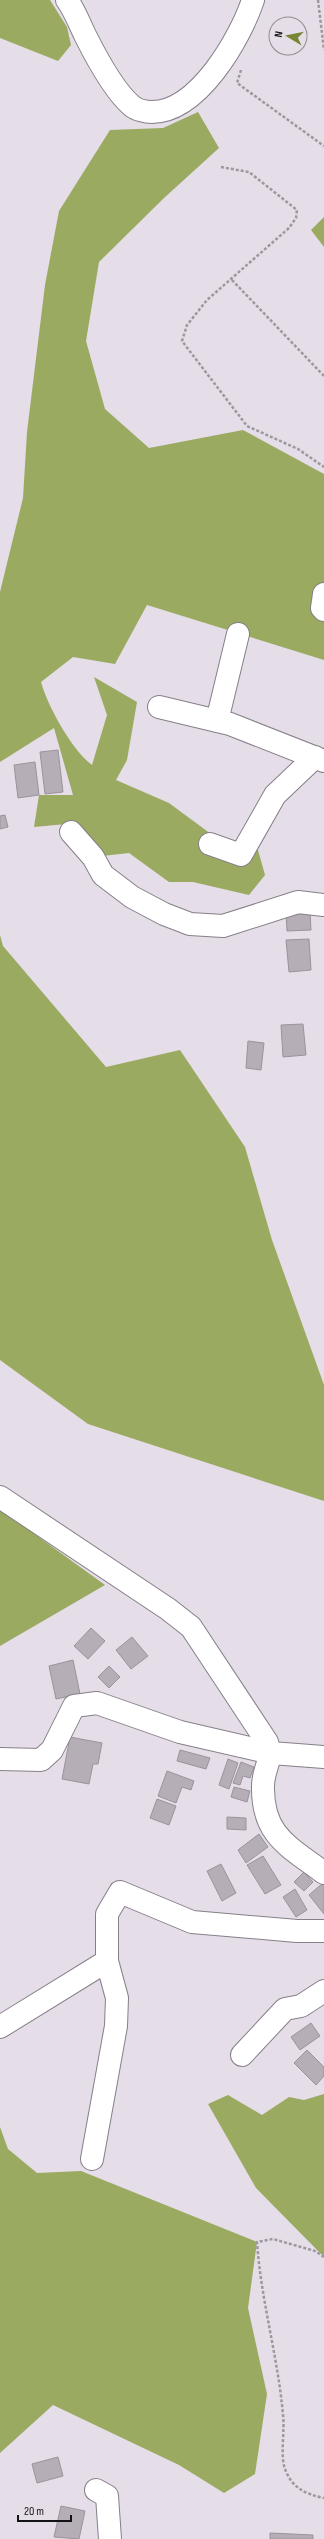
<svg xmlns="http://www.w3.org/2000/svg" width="324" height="2539" font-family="'Sofia Sans Condensed',sans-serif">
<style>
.forest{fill:#9baa61}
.building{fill:#b5aeb7;stroke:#9a939c}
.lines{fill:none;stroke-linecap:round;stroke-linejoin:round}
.minor-casing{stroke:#867f88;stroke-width:24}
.path{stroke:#9d979e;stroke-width:2.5;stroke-dasharray:3 2;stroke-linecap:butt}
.minor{stroke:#fff;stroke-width:22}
</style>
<rect width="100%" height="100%" fill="#e5dde7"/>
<path class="forest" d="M0,0H50L67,27L71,45L58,61L0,38Z
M198,112L219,148L164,198L99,262L86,341L105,409L149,448L243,430L324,474V660L147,605L115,664L73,657L41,682C48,707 72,750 92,765L107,715L94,677L137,702L127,760L116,780L169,803L238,854L256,843L265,875L249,895L193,882H169L129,853L93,857L77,823L34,827L39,795H73L54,728L0,762V592L23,498L27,432L45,285L59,211L110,130L163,128Z
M324,217V247L311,230Z
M0,935L3,946L106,1067L180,1050L245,1147L272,1240L324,1385V1501L88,1424L0,1360Z
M0,1509L105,1585L0,1646Z
M324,2094V2257L256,2188L208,2104L228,2095L262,2115L289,2097L304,2100Z
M0,2127L8,2149L37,2173L81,2171L257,2242L248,2308L267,2394L255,2474L224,2493L179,2465L53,2405L0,2453Z"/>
<path class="building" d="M58,750L63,792L45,794L40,752Z
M35,762L39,795L18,798L14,765Z
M5,815L8,827L0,829V816Z
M310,912L311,930L287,931L286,913Z
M309,939L311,970L289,972L286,940Z
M303,1024L306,1055L283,1057L281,1025Z
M248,1041L264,1043L261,1070L246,1068Z
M91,1628L105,1641L88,1659L74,1646Z
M132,1637L148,1656L131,1669L116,1650Z
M73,1660L80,1694L56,1699L49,1666Z
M109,1666L120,1677L109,1688L98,1677Z
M70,1737L102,1743L98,1764H93L89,1784L62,1779Z
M180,1750L210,1758L206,1769L177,1761Z
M228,1759L238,1763L229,1789L219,1785Z
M241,1762L254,1767L250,1778L243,1776L240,1785L233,1783Z
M167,1771L194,1781L191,1790L182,1787L176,1803L158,1796Z
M234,1787L250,1791L247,1802L231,1797Z
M157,1799L176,1806L169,1825L150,1818Z
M227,1817L246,1818V1830L227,1829Z
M259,1834L268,1847L246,1863L238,1850Z
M263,1856L281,1885L265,1894L247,1865Z
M221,1864L236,1893L222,1901L207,1871Z
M304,1872L313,1882L304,1891L294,1882Z
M323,1883L324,1884V1914L309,1895Z
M295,1889L307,1910L296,1917L283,1897Z
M311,2023L320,2036L300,2050L291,2037Z
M307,2050L324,2067V2076L316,2085L294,2063Z
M58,2457L63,2476L37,2483L32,2464Z
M61,2506L85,2511L79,2539L54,2537Z
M270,2533L313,2535V2539H270Z"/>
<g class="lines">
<g class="minor-casing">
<path id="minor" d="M67,0C75,11 79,23 85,35C96,57 114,91 132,106C137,110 146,112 152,112C198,112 240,39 253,0
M324,594L322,608L324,610
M159,707L230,724L324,761
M217,721L238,634
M71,832L93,857L103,875L132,897L164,914L190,924L223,926L298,902L324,905
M210,844L241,855L275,795L315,757
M0,1497L168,1609L191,1627L267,1742C274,1760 263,1768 263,1786C262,1836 290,1847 324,1873
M0,1759L41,1760L52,1750L74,1706L97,1703L180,1732L271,1753L324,1757
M0,2027L107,1961V1914L120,1892L192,1922L297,1931H324
M242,2055L285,2009L301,2006L324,1991
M92,2159L116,2026L117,1998L107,1961
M96,2490L107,2496L110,2539"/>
</g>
<path class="path" d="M318,0L324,50
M241,70L237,83L324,146
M221,167L249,172L297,210L296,218L289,228L207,300L187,325L182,341L247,426L298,449L324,467
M232,280L324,376
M324,2257L315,2251L273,2239L257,2242C261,2301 278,2357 283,2415C285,2430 280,2456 285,2469C292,2488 305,2494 324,2498"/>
<use href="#minor" class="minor"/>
</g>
<g transform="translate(288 36) rotate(280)"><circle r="19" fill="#e5dde7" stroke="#928c93"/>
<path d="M0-3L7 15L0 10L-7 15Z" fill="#778634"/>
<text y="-6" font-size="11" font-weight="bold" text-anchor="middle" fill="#151215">N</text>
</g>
<path d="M18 2515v6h53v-6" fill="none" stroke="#151215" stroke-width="2"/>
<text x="24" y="2515" font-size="12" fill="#151215" stroke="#e5dde7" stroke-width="3" paint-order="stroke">20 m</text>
</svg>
